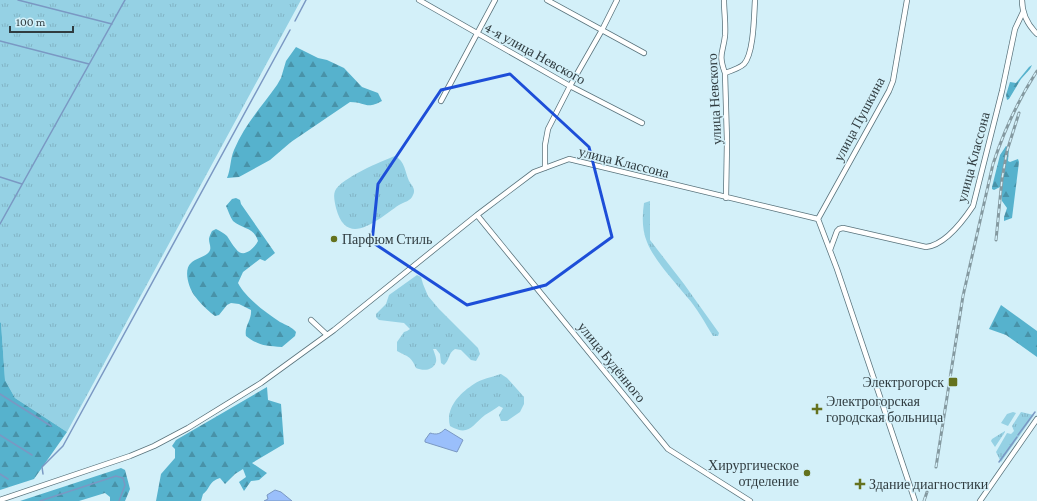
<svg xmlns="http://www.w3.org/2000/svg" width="1037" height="501" font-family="'Crimson Pro',serif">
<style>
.grass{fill:url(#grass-tufts)}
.forest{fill:url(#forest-firs)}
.water{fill:#9abffb;stroke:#7a98c3}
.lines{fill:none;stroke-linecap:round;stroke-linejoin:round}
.stream{stroke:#7a98c3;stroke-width:1.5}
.minor-casing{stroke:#59737c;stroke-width:6}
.minor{stroke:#fff;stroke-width:4.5}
.rail-casing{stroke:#8499a0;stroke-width:3}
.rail{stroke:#d3f0f9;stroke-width:1.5;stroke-dasharray:4.5;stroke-linecap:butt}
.marked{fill:none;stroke:#1d4ed8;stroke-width:3;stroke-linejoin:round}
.poi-dot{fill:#64721e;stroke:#d3f0f9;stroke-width:1.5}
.labels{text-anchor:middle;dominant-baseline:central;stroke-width:3;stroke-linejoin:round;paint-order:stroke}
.street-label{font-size:14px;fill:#303c40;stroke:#d3f0f9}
.poi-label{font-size:14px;fill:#303c40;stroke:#d3f0f9;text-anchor:start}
</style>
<defs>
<pattern id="grass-tufts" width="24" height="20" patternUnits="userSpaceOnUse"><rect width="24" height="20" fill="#95d1e4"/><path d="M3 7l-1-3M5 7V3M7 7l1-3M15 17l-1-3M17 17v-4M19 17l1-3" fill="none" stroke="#81b4c5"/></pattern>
<pattern id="forest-firs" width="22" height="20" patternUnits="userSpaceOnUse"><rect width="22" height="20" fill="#56b2cd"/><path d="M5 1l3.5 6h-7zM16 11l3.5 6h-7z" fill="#4892a8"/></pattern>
</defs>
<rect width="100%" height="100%" fill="#d3f0f9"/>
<path class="grass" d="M0,0H301L67,432L15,398L5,380L1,323L0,322Z
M395,156C405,161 405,172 409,181C412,186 416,189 413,195C411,201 404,202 399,205C379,218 347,250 336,208C335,203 333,196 335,191C341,178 382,161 395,156Z
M650,201V240L684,284L719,333L718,336H713C705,323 697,308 687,297C675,282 654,260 647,242C642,230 642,216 644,203Z
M417,275L421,277L423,284L428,296L439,309L478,348L480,354L476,361L471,360L461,350L455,349C448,353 450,360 444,365L441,363L440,354L436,349H433C434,352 437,358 436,362C433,371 423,371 416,368C411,356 408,357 397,351V342L404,332L407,331L410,329L404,323L379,320L376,317V314L386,304L389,295Z
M501,374L507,378L524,397V404L520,412L507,421H501L499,415L503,408L499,406C495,409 490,412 485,415C472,425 469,437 450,426C445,408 460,393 474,384C481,379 492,377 501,374Z
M1013,412L1016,413L1008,426L1001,423L1007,414Z
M1021,412L1034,415L1001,462L996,452L1007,433L1011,434L1014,431L1012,426Z
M1005,431V432L995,447L991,441L992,439Z"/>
<path class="forest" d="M296,47L318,58L327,60L344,68L362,87L378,93L382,101C366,110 366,102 350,102L291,142L270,160L239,177L227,178C231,169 230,159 234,150C244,126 262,106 277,85L281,78L286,61Z
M1032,65L1030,69L1021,79L1009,99L1007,100L1006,95L1010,82L1016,83L1029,67Z
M1006,146L1009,148L1008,161L1010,162L1018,159L1019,162L1012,218L1004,221V217L1007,208L1002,201L1000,187L994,190L992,189V187L1000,155Z
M236,198L240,200L241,204L275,253L265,261L260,259L243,272L238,283C246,298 266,313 280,322C286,325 292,327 296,332L295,336L282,347C266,346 259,346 246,336C244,326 252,320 251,310L239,304L231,303L227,305L219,315L215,316L211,313C205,308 199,302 194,295C189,288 183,270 191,263C196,258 205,257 209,252C212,248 209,244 209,239C209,237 211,233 212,231L216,229C220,231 224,233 227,236C230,240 232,245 236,249C243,259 254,249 258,241C254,227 242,229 233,221C230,217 228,210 226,206L232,199Z
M1001,305L1037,331V357L1006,335L989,329Z
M0,322L1,323L5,380L15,398L67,432L34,479L0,490Z
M267,387L268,400L281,404L284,444L252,463L267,473L259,480L251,481L244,491L239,482L246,477L243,469L235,474L225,484L220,478C208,482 211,488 203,494L201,501H156L161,474L175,458V449L172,446L176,440Z
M121,468L125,470L130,489L125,501H110V497L105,493L79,501H20Z"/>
<path class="water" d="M445,429L463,440L457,452L425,442V440L430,433C437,435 440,434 445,429Z
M275,490L281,492L292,501H264L268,499L267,495Z"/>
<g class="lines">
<path class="stream" d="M18,0L112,24
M295,21L306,0
M0,41L89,64
M0,177L22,184
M0,224L125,0
M0,394L51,426
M0,435L32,455
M1018,435L1035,412
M999,462L1017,437
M0,474L8,479
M43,474L42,467L63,446L290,30
M40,501L116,476L123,478L125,485L119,501"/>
<g class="minor-casing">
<path id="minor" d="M419,0L570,86L642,123
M547,0L644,53
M724,0C724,12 726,24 725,36C723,53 718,54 725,73L727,141L726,198
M1022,0C1022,14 1027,24 1037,34
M725,73C731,71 740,68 744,64C754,53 754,15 755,0
M441,101L495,0
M545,168V145L548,129L570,86L602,30L617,0
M477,215L668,449L750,501
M818,219L837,269L915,501
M818,219L889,91L893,81L907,0
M830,250L837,231L839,229L843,228L926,247C945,245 963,221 973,206L1002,91L1015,29L1023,12
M311,320L327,335
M0,500L130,456L154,446L188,428L261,383L334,330L477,215L534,172L569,159L818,219
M980,501L1037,419"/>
</g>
<use href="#minor" class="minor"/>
<g class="rail-casing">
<path id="rail" d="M996,240L1002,179L1007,151L1019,113
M936,467L963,296L993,164C1004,131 1018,100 1037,71
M924,501L927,492"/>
</g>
<use href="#rail" class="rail"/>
</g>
<path class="marked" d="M510,74L589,147L612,237L546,285L467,305L372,242L378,184L441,90Z"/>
<g class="poi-dot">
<circle cx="334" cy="239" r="4"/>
<rect x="948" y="377" width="10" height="10" rx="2"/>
<path d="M815 403h4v4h4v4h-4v4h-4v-4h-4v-4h4z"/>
<circle cx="807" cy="473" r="4"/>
<path d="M858 478h4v4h4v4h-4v4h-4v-4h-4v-4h4z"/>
</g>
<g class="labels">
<g class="street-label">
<text transform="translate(535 53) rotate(29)">4-я улица Невского</text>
<text transform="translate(714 99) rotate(-93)">улица Невского</text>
<text transform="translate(859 119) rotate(-62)">улица Пушкина</text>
<text transform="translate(973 157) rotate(-75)">улица Классона</text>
<text transform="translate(624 162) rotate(14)">улица Классона</text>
<text transform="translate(612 362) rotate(51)">улица Будённого</text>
</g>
<g class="poi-label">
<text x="342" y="239">Парфюм Стиль</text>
<text x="944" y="382" text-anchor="end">Электрогорск</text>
<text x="826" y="401">Электрогорская<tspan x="826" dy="16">городская больница</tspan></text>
<text x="799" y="465" text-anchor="end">Хирургическое<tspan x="799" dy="16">отделение</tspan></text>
<text x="869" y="484">Здание диагностики</text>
</g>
</g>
<path d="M10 26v6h63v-6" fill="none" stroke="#303c40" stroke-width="2"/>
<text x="16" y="26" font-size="12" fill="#303c40" stroke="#d3f0f9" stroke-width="3" paint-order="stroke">100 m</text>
</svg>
